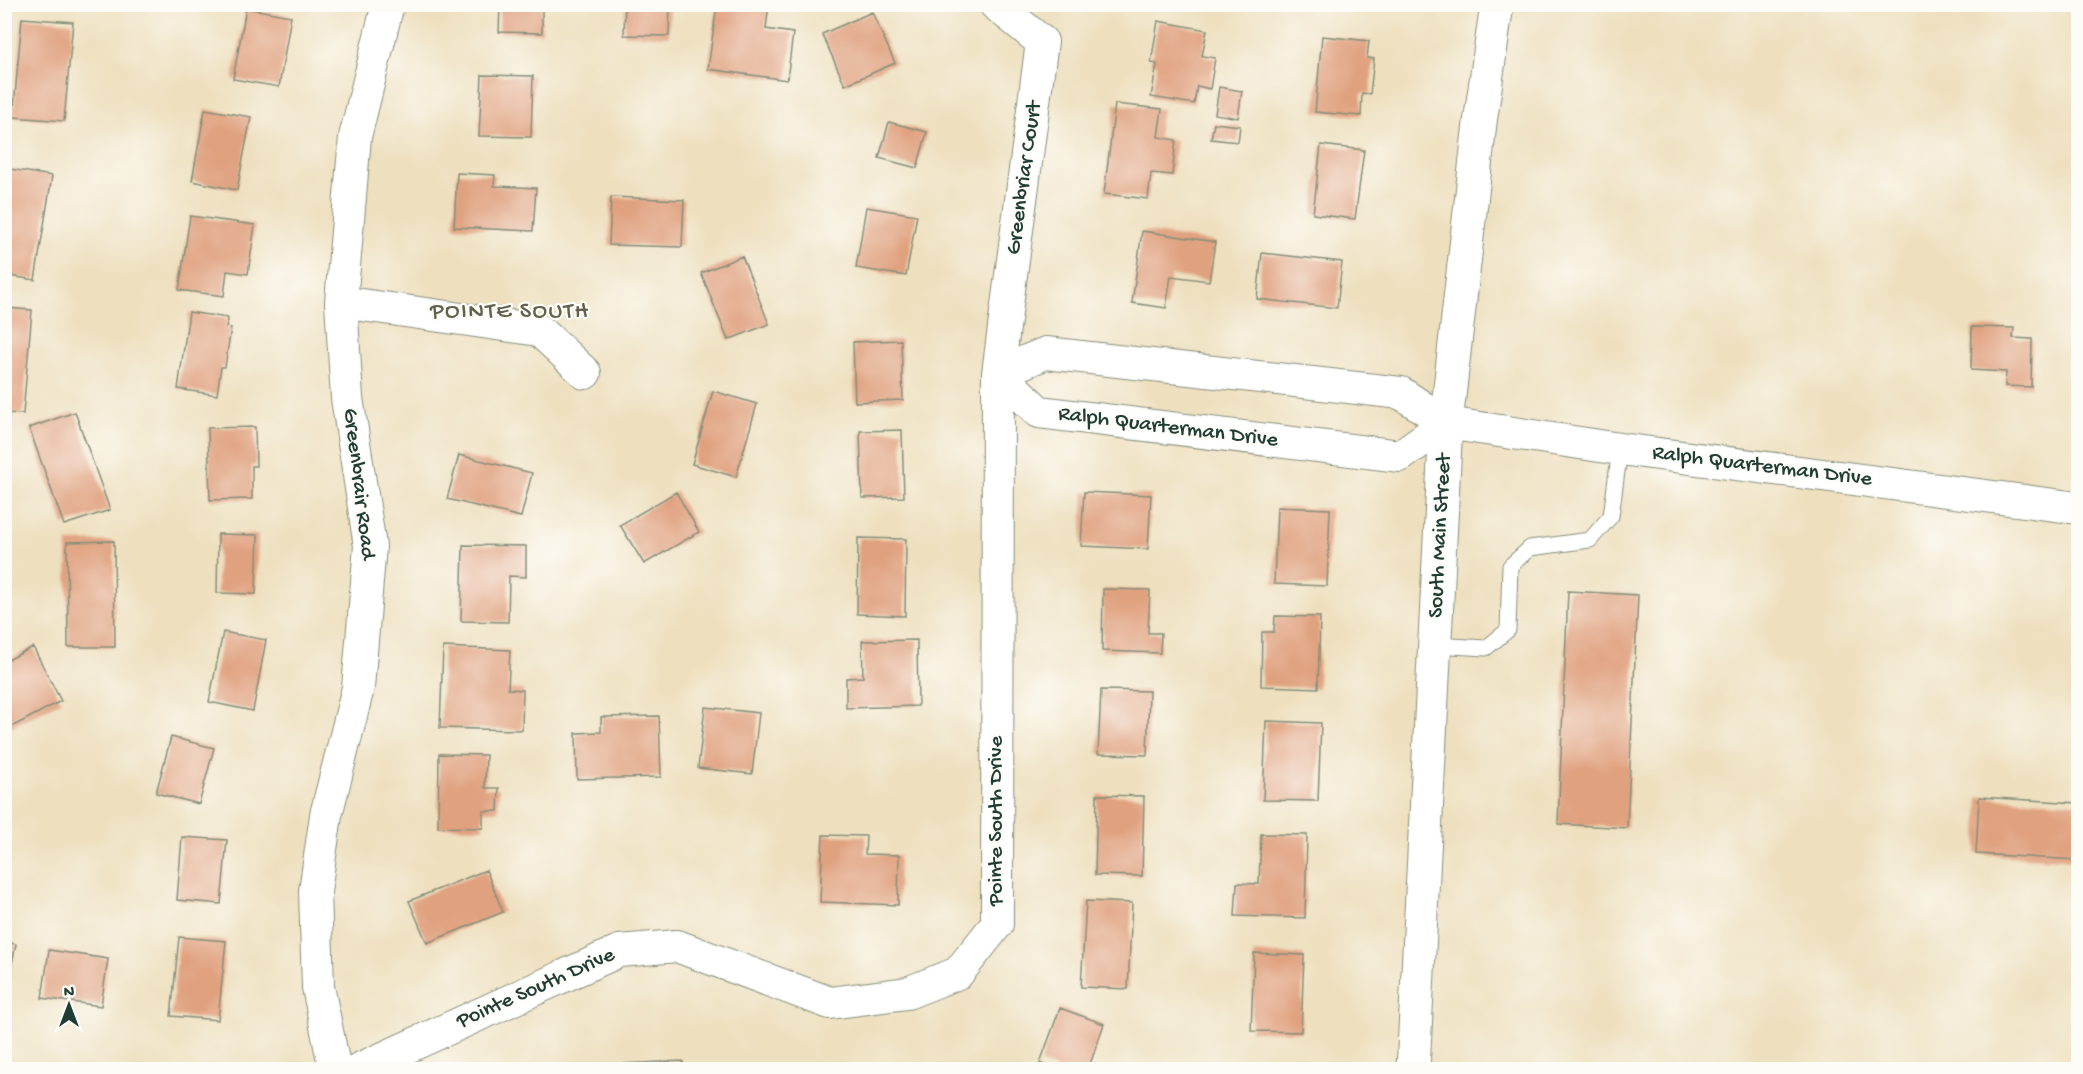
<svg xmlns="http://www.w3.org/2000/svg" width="2083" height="1074" font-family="'Gochi Hand',sans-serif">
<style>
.building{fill:#e0a17f}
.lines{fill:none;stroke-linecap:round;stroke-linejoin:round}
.lane-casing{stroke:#868e7a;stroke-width:17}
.street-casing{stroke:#868e7a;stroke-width:34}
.secondary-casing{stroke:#868e7a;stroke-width:35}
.lane{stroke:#fff;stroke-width:15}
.street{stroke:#fff;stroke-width:32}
.secondary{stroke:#fff;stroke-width:33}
.labels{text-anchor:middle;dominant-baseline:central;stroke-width:4.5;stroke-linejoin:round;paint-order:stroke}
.street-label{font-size:22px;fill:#1f3d34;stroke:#fdfcf7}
.neighbourhood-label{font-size:24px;letter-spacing:1.5px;fill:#63604e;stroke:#fdfcf7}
</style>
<rect width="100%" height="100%" fill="#fdfcf7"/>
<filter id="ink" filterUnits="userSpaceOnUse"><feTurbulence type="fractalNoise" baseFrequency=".0167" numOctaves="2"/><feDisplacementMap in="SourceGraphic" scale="12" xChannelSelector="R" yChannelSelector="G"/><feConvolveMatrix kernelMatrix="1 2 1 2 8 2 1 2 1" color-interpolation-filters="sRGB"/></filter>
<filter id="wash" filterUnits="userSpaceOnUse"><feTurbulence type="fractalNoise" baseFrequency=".008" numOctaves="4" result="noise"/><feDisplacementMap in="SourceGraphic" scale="24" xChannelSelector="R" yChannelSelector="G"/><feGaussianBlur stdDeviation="1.35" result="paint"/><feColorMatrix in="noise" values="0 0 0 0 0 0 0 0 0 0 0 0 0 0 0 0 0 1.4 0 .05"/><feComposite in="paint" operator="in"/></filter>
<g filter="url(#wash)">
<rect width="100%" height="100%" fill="#eee0bf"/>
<g id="blocks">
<path class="building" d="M625,4H670L669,36L624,35Z
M717,4H769L766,29L793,33L787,80L708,69Z
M1347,4H1379L1378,10Z
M500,5H542V33L499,32Z
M246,8L291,16L279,87L233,79Z
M872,12L895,63L845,85L822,34Z
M22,18L73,22L64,121L13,117Z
M1158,21L1207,30L1202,56L1215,58L1210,89L1197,86L1194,104L1151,97L1157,64L1151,63Z
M1322,36L1369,41L1367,58L1374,59L1370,94L1362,93L1361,116L1315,112Z
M482,75L533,76L531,137L479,136Z
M1219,87L1242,91L1238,118L1215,114Z
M1115,104L1162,109L1158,137L1176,140L1172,175L1151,173L1148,199L1104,194Z
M205,109L251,117L237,190L192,181Z
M889,122L927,132L917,168L879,158Z
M1214,123L1240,126L1238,142L1211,139Z
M1321,145L1364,150L1355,219L1313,214Z
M4,168L52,176L35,280L4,275Z
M457,173L495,175L494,186L536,188L533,231L454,227Z
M611,197L684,200L682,247L609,245Z
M866,207L917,215L906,276L856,268Z
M190,216L255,225L248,274L227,271L224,296L179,290Z
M1142,231L1215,242L1209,281L1171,276L1166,308L1132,303Z
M1262,253L1342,262L1337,308L1257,299Z
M742,256L769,324L728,340L701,273Z
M4,308L32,310L23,414L4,413Z
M189,312L228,318L226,327L231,328L225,367H221L217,395L178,389Z
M1972,327L2014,328L2013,338L2032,339L2031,387L2005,386L2006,372L1971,370Z
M901,340L903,400L855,402L853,342Z
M713,391L757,404L736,477L692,464Z
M75,412L110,510L64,525L29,428Z
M255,427L256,466H252V499L210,500L208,428Z
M902,430L904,497L862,498L860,431Z
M459,455L532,473L521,517L447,499Z
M676,492L699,532L644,564L620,525Z
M1084,492L1151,495L1148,549L1081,546Z
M1277,507L1330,509L1327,586L1274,584Z
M218,534L258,535L256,594L217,593Z
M858,538L906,539L905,616L857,614Z
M114,541L115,647H68L67,542Z
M463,545L526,546V577L509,576L508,622L461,621Z
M1103,589L1150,590L1148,633H1161L1160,653L1102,651Z
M1568,591L1638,595L1627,828L1558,824Z
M1275,616L1320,617L1318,688L1261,686L1262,632H1274Z
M223,632L266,640L253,711L209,702Z
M917,640L918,706L846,708V678L863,677L862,641Z
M33,647L61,701L4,731V662Z
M443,647L510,650L508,689L523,690L522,730L440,728Z
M1101,690L1149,691L1147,755L1098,754Z
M705,707L759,713L752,774L698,768Z
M659,716L661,777L577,779L576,733L601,732V717Z
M1266,721L1321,723L1318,801L1263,800Z
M171,737L214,748L199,804L156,793Z
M439,754L486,755L485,788H499L498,811H483V828L438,827Z
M1097,795L1144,796L1142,876L1095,875Z
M1979,797L2078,803V860L1976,854Z
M1261,834L1307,835L1305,918L1235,916L1237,883L1259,884Z
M823,835L866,836L865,854L899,855L898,905L820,902Z
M182,837L227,840L221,904L177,900Z
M486,870L503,912L427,943L409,901Z
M1086,901L1132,903L1128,989L1081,987Z
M179,937L226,941L218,1020L171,1016Z
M4,942L16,944L7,986L4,985Z
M49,950L108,959L101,1006L42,998Z
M1254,953L1304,955L1301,1032L1251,1031Z
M1060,1008L1104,1024L1088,1070H1058L1040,1063Z
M683,1061V1070H599V1065Z
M1251,1065L1296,1067V1070H1251Z"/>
</g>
</g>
<g filter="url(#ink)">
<use href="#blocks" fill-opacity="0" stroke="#868e7a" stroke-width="1.5"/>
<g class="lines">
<g class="lane-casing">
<path id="lane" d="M1435,645L1486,648L1508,630L1510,566L1530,548L1590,540L1611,516L1620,449"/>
</g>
<g class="street-casing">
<path id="street" d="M341,302L539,330L585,373
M998,373L1046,353L1401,393L1446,423L1620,449L2078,508
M998,373L1039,412L1400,456L1446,423
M335,1070L318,987L315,891L326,815L358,688L370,546L347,398L341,302L355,137L388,4
M357,1070L619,951L677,946L830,1003L907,993L958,973L997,924L998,373L1042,42L995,4"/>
</g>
<g class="secondary-casing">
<path id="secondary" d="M1413,1070L1446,423L1480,123L1497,4"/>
</g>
<use href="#lane" class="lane"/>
<use href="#street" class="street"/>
<use href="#secondary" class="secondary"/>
</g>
</g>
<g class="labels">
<g class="street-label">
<text transform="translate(1025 178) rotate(-82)">Greenbriar Court</text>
<text transform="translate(1168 428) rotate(7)">Ralph Quarterman Drive</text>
<text transform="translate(1762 467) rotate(7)">Ralph Quarterman Drive</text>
<text transform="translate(358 484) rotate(83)">Greenbrair Road</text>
<text transform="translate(1441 536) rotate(-87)">South Main Street</text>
<text transform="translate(997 821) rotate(-90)">Pointe South Drive</text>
<text transform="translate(536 989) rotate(-24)">Pointe South Drive</text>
</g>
<g class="neighbourhood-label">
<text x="510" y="312">POINTE SOUTH</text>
</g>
</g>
<rect width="2083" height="1074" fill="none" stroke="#fdfcf7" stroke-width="24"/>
<g transform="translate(69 1005)" stroke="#fdfcf7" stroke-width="4.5" paint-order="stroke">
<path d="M0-4.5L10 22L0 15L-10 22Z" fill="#1f3d34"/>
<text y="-9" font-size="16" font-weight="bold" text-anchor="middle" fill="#1f3d34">N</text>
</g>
</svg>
